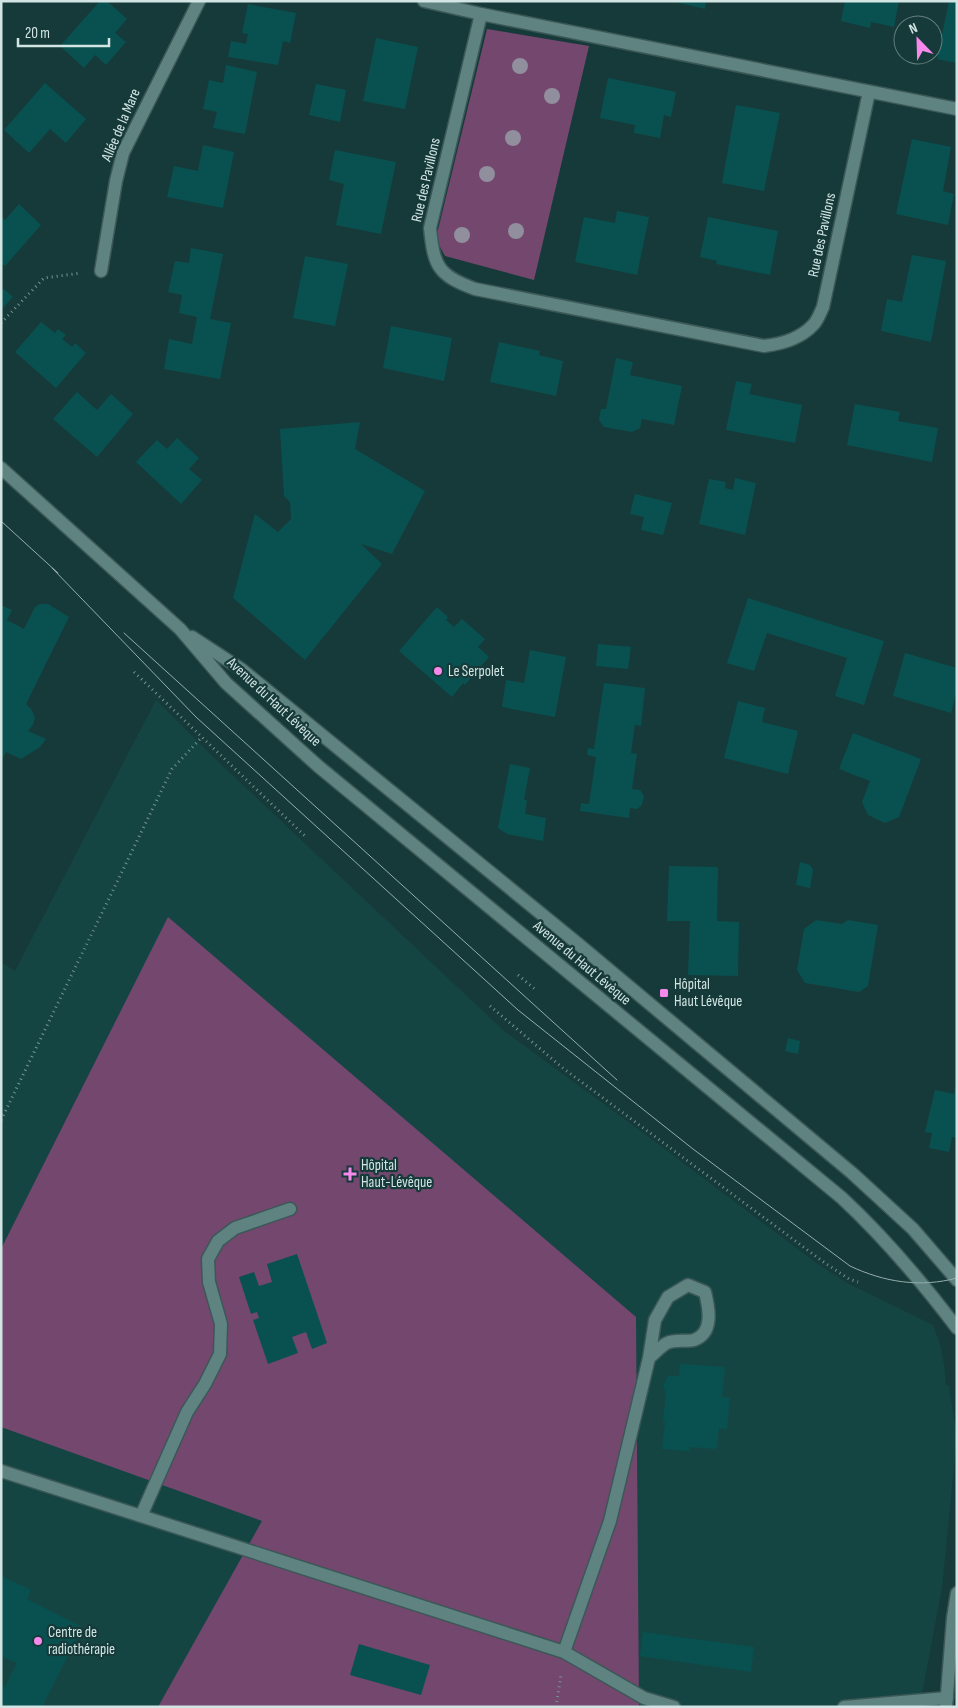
<svg xmlns="http://www.w3.org/2000/svg" width="958" height="1708" font-family="'Sofia Sans Condensed',sans-serif">
<style>
.built{fill:#144543}
.green{fill:#74476f}
.building{fill:#095150}
.lines{fill:none;stroke-linecap:round;stroke-linejoin:round}
.service-casing{stroke:#3b5857;stroke-width:15}
.minor-casing{stroke:#3b5857;stroke-width:15}
.secondary-casing{stroke:#3b5857;stroke-width:15}
.path{stroke:#769291;stroke-width:3;stroke-dasharray:1 4;stroke-linecap:butt}
.service{stroke:#5e8381;stroke-width:12}
.minor{stroke:#5e8381;stroke-width:12}
.secondary{stroke:#5e8381;stroke-width:12}
.tram{stroke:#94adac;stroke-width:1}
.tree{fill:#918e9e}
.poi-dot{fill:#f788ec;stroke:#163a39;stroke-width:2}
.labels{text-anchor:middle;dominant-baseline:central;stroke-width:4.5;stroke-linejoin:round;paint-order:stroke}
.street-label{font-size:15px;fill:#d2e5e4;stroke:#163a39}
.poi-label{font-size:15px;fill:#d2e5e4;stroke:#163a39;text-anchor:start}
</style>
<rect width="100%" height="100%" fill="#163a39"/>
<path class="built" d="M156,700L209,753L503,1030L646,1135L819,1265L847,1283L933,1325L940,1344L944,1364L946,1385L949,1386L957,1437L942,1588L921,1699V1707H1V962L15,971Z"/>
<path class="green" d="M487,29L589,46L534,280L445,256L439,245L437,234Z
M168,917L636,1317L639,1707H158L262,1521L1,1427V1249Z"/>
<path class="building" d="M100,1H107L127,19L115,33L126,42L106,65L95,55L84,68L60,46Z
M671,1H706L705,9Z
M845,1H899L894,27L871,22L870,28L841,21Z
M949,1H957V63L937,59Z
M248,4L296,13L290,43L283,41L278,65L228,57L231,41L246,44L248,34L242,33Z
M376,38L418,47L405,109L363,101Z
M226,65L257,72L245,134L213,128L217,112L203,109L209,80L223,83Z
M608,78L676,92L671,117L664,115L660,138L634,133L635,125L600,118Z
M45,83L86,119L66,143L50,129L29,153L4,130Z
M316,84L346,90L340,122L309,115Z
M736,105L780,113L764,191L722,183Z
M912,139L951,147L943,191L954,194L948,225L896,214Z
M203,145L234,152L223,208L167,197L174,166L198,171Z
M335,150L396,162L381,234L336,225L344,184L329,180Z
M19,204L41,225L5,266L1,263V216L5,220Z
M617,211L649,217L637,275L575,262L584,217L615,223Z
M708,217L778,231L770,275L716,264L717,261L700,257Z
M191,248L223,254L210,319L231,323L220,379L164,369L169,339L192,344L197,317L179,313L182,295L168,292L175,261L189,263Z
M912,255L946,261L931,342L881,331L887,299L902,302Z
M305,256L348,264L335,326L293,318Z
M4,289L13,297L1,310V291Z
M41,322L55,333L58,329L66,335L62,339L72,347L75,343L86,353L56,388L15,352Z
M391,326L452,338L444,381L383,368Z
M499,342L540,351L539,355L563,361L556,396L490,382Z
M616,358L633,362L630,375L682,386L674,425L642,419L640,428L632,432L604,427L599,420L601,409H606Z
M736,381L752,384L749,394L802,405L795,443L726,430Z
M77,392L97,410L111,394L133,414L97,457L53,419Z
M855,404L900,412L898,421L938,428L932,462L847,445Z
M360,422L355,449L425,491L392,554L361,544L382,564L305,660L233,598L255,514L278,532L291,519L290,502L284,496L280,429Z
M177,438L199,458L189,469L202,480L181,504L136,462L157,440L167,449Z
M735,478L756,483L745,535L699,524L709,479L726,482L725,488L733,490Z
M635,494L672,503L663,535L641,530L644,517L630,514Z
M748,598L884,641L864,705L835,696L847,658L767,633L754,671L727,663Z
M40,604H48L69,617L26,704L32,710L35,718L33,725L28,731L46,739L40,747L21,759L6,752L1,761V605L12,610L7,620L24,629L35,607Z
M437,607L448,617L446,620L454,627L462,619L485,639L478,647L489,657L465,685L463,683L452,697L399,651Z
M598,644L631,647L628,669L596,666Z
M530,650L566,657L555,717L502,707L506,680L524,683Z
M905,653L957,668V690L951,713L893,696Z
M604,683L645,688L641,726L635,725L631,753L637,754L632,789L640,790L644,796L642,805L637,809L630,808L629,818L580,811L581,803L589,804L596,757L587,755L588,748L594,749Z
M738,701L765,708L762,722L798,731L788,774L724,758Z
M853,733L921,759L899,817L885,823L868,815L862,802L870,781L839,769Z
M510,764L530,768L524,800H527L525,814L546,818L543,841L507,834L498,828Z
M800,862L810,865L813,870L810,888L796,885Z
M669,866L718,867L717,921L739,922L738,976L688,975L690,921H667Z
M816,920L842,924L848,920L878,925L868,986L859,992L805,983L797,970L804,929Z
M788,1038L800,1041L798,1054L785,1051Z
M956,1084L957,1138L952,1137L949,1152L929,1148L932,1133L925,1132L935,1090L954,1094Z
M297,1254L327,1343L312,1349L306,1332L292,1337L298,1353L268,1364L253,1320L259,1318L257,1312L251,1314L239,1277L254,1272L259,1286L272,1282L267,1264Z
M680,1364L725,1367L722,1397L730,1398L727,1429L719,1428L717,1447L715,1449L690,1447L689,1451L662,1449L665,1422L663,1421L666,1394L663,1386L668,1376H679Z
M1,1576L31,1590L27,1599L82,1627L42,1707H1V1685L5,1687L17,1663L1,1656Z
M643,1632L754,1647L751,1672L640,1656Z
M359,1644L430,1665L421,1695L350,1675Z"/>
<g class="lines">
<g class="service-casing">
<path id="service" d="M1,1471L564,1652L644,1698L674,1707
M141,1516L187,1412L205,1384L220,1354L221,1324L209,1282L208,1259L218,1241L235,1228L290,1209
M564,1652L610,1521L649,1358L655,1320L668,1297L688,1285L705,1292C709,1308 714,1333 694,1340C686,1342 675,1339 667,1343C661,1346 655,1353 649,1358
M844,1707L947,1698"/>
</g>
<g class="minor-casing">
<path id="minor" d="M424,1L481,14
M869,92L823,307C820,313 818,320 813,325C800,339 782,344 764,346L475,289C438,275 434,267 430,228L481,14L957,109
M101,271L116,181L123,153L199,1
M946,1707L953,1618L957,1593"/>
</g>
<g class="secondary-casing">
<path id="secondary" d="M1,468L180,629L226,683L318,766L842,1198C885,1238 922,1282 957,1328
M192,637L241,669L577,943L852,1173L913,1229L957,1280"/>
</g>
<path class="path" d="M1,323L44,278L81,273
M134,672L306,837
M518,975L536,990
M490,1006L564,1069L825,1263L849,1279L858,1282
M1,1120L172,769L201,738
M556,1707L561,1675"/>
<use href="#service" class="service"/>
<use href="#minor" class="minor"/>
<use href="#secondary" class="secondary"/>
<path class="tram" d="M1,521L58,573
M52,568L196,717L518,1010L693,1149L850,1266C884,1282 920,1288 957,1278
M124,633L617,1080"/>
</g>
<g class="tree">
<circle cx="520" cy="66" r="8"/>
<circle cx="552" cy="96" r="8"/>
<circle cx="513" cy="138" r="8"/>
<circle cx="487" cy="174" r="8"/>
<circle cx="516" cy="231" r="8"/>
<circle cx="462" cy="235" r="8"/>
</g>
<g class="poi-dot">
<circle cx="438" cy="671" r="5"/>
<rect x="659" y="988" width="10" height="10" rx="2.5"/>
<path d="M347.5 1166.5h5v5h5v5h-5v5h-5v-5h-5v-5h5z"/>
<circle cx="38" cy="1641" r="5"/>
</g>
<g class="labels">
<g class="street-label">
<text transform="translate(121 125) rotate(-67)">Allée de la Mare</text>
<text transform="translate(426 180) rotate(-77)">Rue des Pavillons</text>
<text transform="translate(822 235) rotate(-78)">Rue des Pavillons</text>
<text transform="translate(274 702) rotate(43)">Avenue du Haut Lévèque</text>
<text transform="translate(582 963) rotate(40)">Avenue du Haut Lévèque</text>
</g>
<g class="poi-label">
<text x="448" y="671">Le Serpolet</text>
<text x="674" y="984">Hôpital<tspan x="674" dy="17">Haut Lévêque</tspan></text>
<text x="361" y="1165">Hôpital<tspan x="361" dy="17">Haut-Lévêque</tspan></text>
<text x="48" y="1632">Centre de<tspan x="48" dy="17">radiothérapie</tspan></text>
</g>
</g>
<rect width="958" height="1708" fill="none" stroke="#d2e5e4" stroke-width="5"/>
<g transform="translate(918 40) rotate(337)"><circle r="24" fill="#163a39" stroke="#617e7d"/>
<path d="M0-4L9 19L0 12L-9 19Z" fill="#f788ec"/>
<text y="-8" font-size="14" font-weight="bold" text-anchor="middle" fill="#d2e5e4">N</text>
</g>
<path d="M18 38v8h91v-8" fill="none" stroke="#d2e5e4" stroke-width="2.5"/>
<text x="25" y="38" font-size="15" fill="#d2e5e4" stroke="#163a39" stroke-width="4" paint-order="stroke">20 m</text>
</svg>
